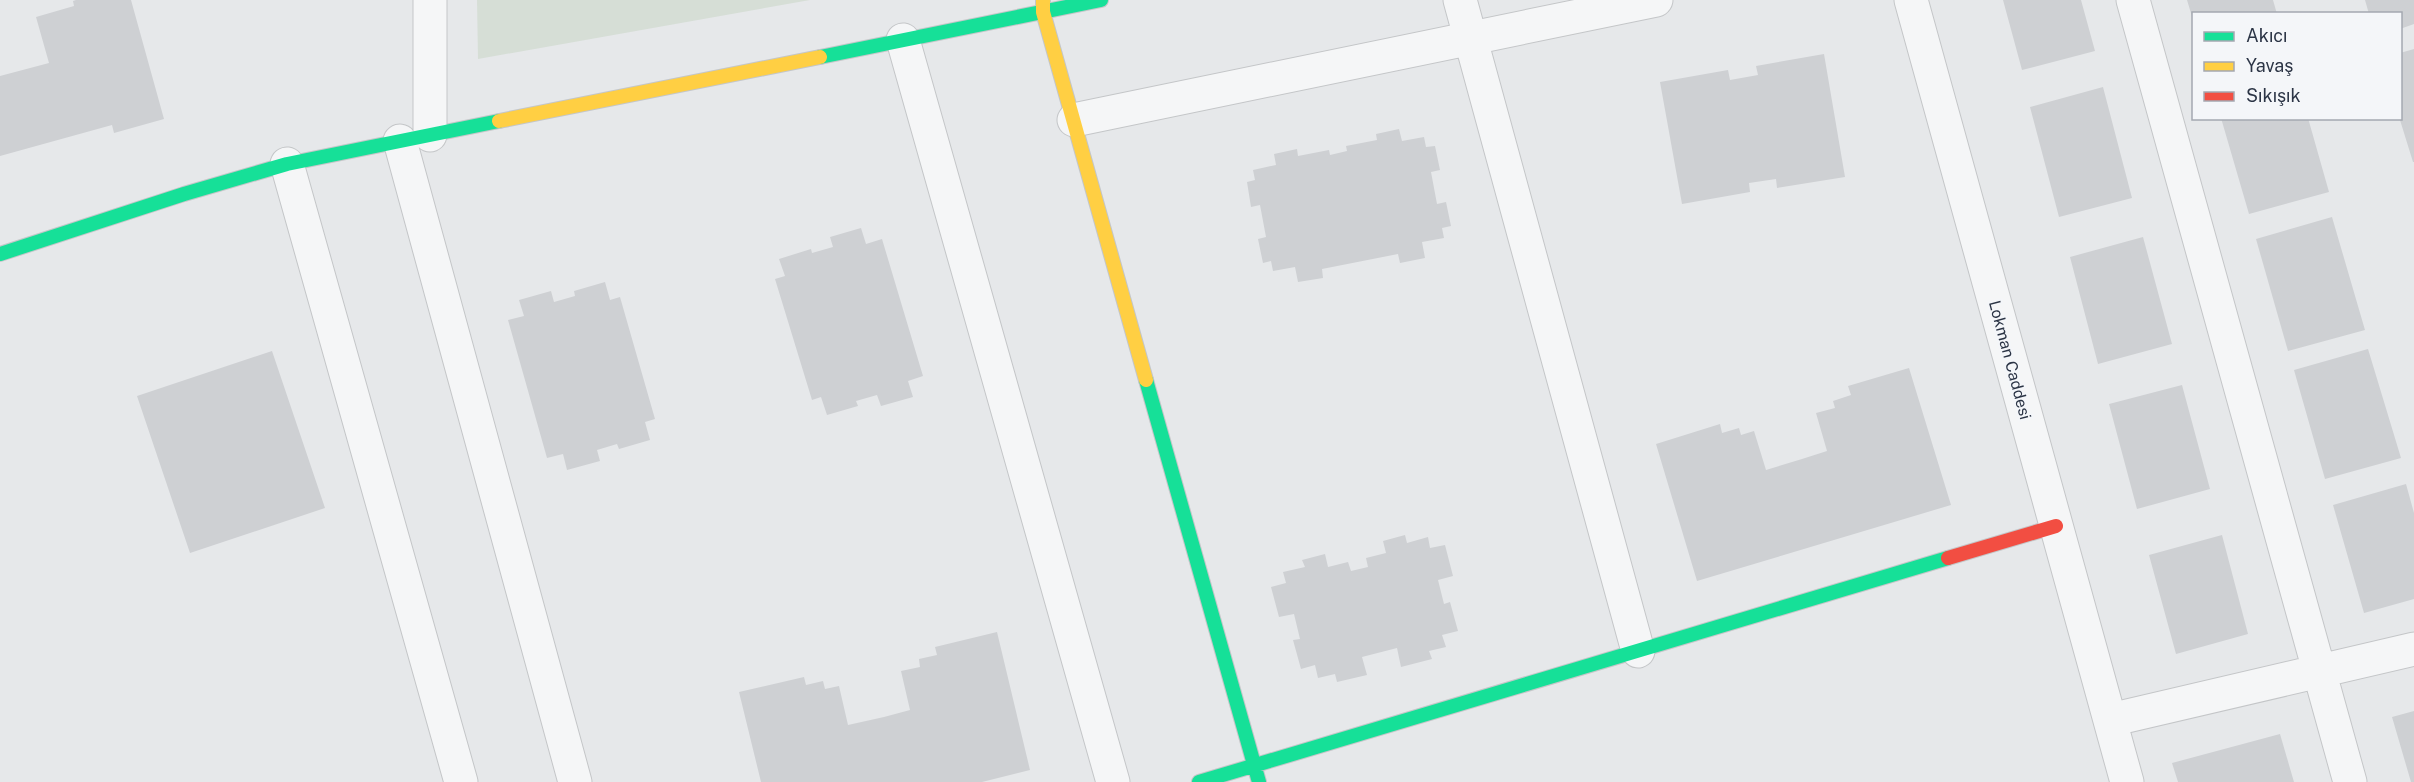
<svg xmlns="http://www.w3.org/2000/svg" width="2414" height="782" font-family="'Public Sans',sans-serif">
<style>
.green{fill:#d6ded6}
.building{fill:#ced0d3}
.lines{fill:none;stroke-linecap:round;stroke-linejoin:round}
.street-casing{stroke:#c4c6c8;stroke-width:35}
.fast-casing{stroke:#c4c6c8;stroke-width:16}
.slow-casing{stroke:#c4c6c8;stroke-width:16}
.jam-casing{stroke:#c4c6c8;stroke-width:16}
.street{stroke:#f5f6f7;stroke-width:33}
.fast{stroke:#16e098;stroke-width:14}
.slow{stroke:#ffcf43;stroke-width:14}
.jam{stroke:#f24e42;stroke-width:14}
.labels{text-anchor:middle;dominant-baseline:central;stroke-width:4.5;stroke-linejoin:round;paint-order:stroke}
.street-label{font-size:16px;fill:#2b3445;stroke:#f4f6f9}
</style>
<rect width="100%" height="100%" fill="#e6e8ea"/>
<path class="green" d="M477,0H810L478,59Z"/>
<path class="building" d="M76,0H131L164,119L114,133L112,125L0,156V76L49,63L36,17L74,6L73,1Z
M2003,0H2081L2095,51L2022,70Z
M2187,0H2273L2277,14H2193V20Z
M2365,0H2414V24L2400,29V14H2369Z
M2414,49V162H2413L2400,120V53Z
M1824,54L1845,177L1777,188L1776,179L1749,183L1750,192L1682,204L1660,82L1728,70L1730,80L1758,75L1756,66Z
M2103,87L2132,198L2059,217L2030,107Z
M2221,118H2308L2329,192L2249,214Z
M1399,129L1402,141L1424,137L1426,147L1435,146L1440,170L1431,172L1437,204L1446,202L1451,226L1442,228L1444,238L1422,242L1425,258L1400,263L1398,254L1322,269L1323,278L1298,282L1295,267L1273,271L1271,261L1263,263L1258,239L1266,237L1260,205L1251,207L1247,182L1255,180L1253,170L1276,165L1274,154L1297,149L1298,156L1329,150L1330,155L1347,151L1346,146L1377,140L1376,134Z
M2332,217L2365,330L2288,351L2256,239Z
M861,228L866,244L882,239L923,376L908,381L913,397L881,406L877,395L856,401L858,406L827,415L821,397L812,400L775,279L785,276L779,259L811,249L812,253L833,247L830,237Z
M2143,237L2172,344L2098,364L2070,257Z
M605,282L610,300L620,297L655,419L645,422L650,440L619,449L617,444L597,450L600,461L567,470L563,454L547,458L508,320L524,316L519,300L551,291L554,302L575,296L574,291Z
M2368,349L2401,458L2325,479L2294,370Z
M272,351L325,508L190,553L137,396Z
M1909,368L1951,505L1697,581L1656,444L1720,424L1722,433L1739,428L1741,435L1754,431L1766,470L1802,459L1827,451L1816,413L1835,408L1833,401L1851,395L1848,386Z
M2182,385L2210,489L2137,509L2109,404Z
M2406,484L2414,513V599L2364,613L2333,505Z
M1405,535L1407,543L1428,537L1430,548L1445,545L1453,576L1438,580L1444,604L1450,602L1458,631L1442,635L1446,647L1429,651L1432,659L1401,667L1397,648L1362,657L1367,675L1337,682L1335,674L1318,678L1315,665L1301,669L1293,640L1300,639L1294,614L1279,617L1271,587L1286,583L1283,572L1305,567L1302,560L1325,554L1328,567L1348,562L1351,571L1368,567L1366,558L1386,553L1383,541Z
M2222,535L2248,634L2176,654L2149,555Z
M997,632L1030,770L982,782H761L739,692L804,677L806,685L823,681L825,689L839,686L848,725L884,717L910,710L901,671L920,667L919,659L937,655L935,647Z
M2414,711V782H2411L2392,717Z
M2280,734L2294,782H2178L2172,763Z"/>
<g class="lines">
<g class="street-casing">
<path id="street" d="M1460,0L1638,651
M1911,0L2127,782
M2133,0L2350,782
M903,40L1113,782
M1074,120L1656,0
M430,135V0
M400,141L575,782
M287,164L461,782
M2110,720L2414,649"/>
</g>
<g class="fast-casing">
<path id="fast" d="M820,57L1101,0
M0,254L184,194L287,164L499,121
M1146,380L1259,782
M1199,782L1948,558"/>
</g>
<g class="slow-casing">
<path id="slow" d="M1043,0V12L1146,380
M499,121L820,57"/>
</g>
<g class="jam-casing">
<path id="jam" d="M1948,558L2056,526"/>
</g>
<use href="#street" class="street"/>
<use href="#fast" class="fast"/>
<use href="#slow" class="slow"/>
<use href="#jam" class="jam"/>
</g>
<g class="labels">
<g class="street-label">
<text transform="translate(2010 360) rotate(75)">Lokman Caddesi</text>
</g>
</g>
<rect x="2192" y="12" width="210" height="108" fill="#f4f6f9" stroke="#a4a8b1" stroke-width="1.5"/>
<rect x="2204" y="32" width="30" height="9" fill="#16e098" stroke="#a4a8b1" stroke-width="1.5"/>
<text x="2246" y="42" font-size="18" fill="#2b3445">Akıcı</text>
<rect x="2204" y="62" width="30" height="9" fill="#ffcf43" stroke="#a4a8b1" stroke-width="1.5"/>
<text x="2246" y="72" font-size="18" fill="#2b3445">Yavaş</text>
<rect x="2204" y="92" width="30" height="9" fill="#f24e42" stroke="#a4a8b1" stroke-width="1.5"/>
<text x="2246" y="102" font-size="18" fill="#2b3445">Sıkışık</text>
</svg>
